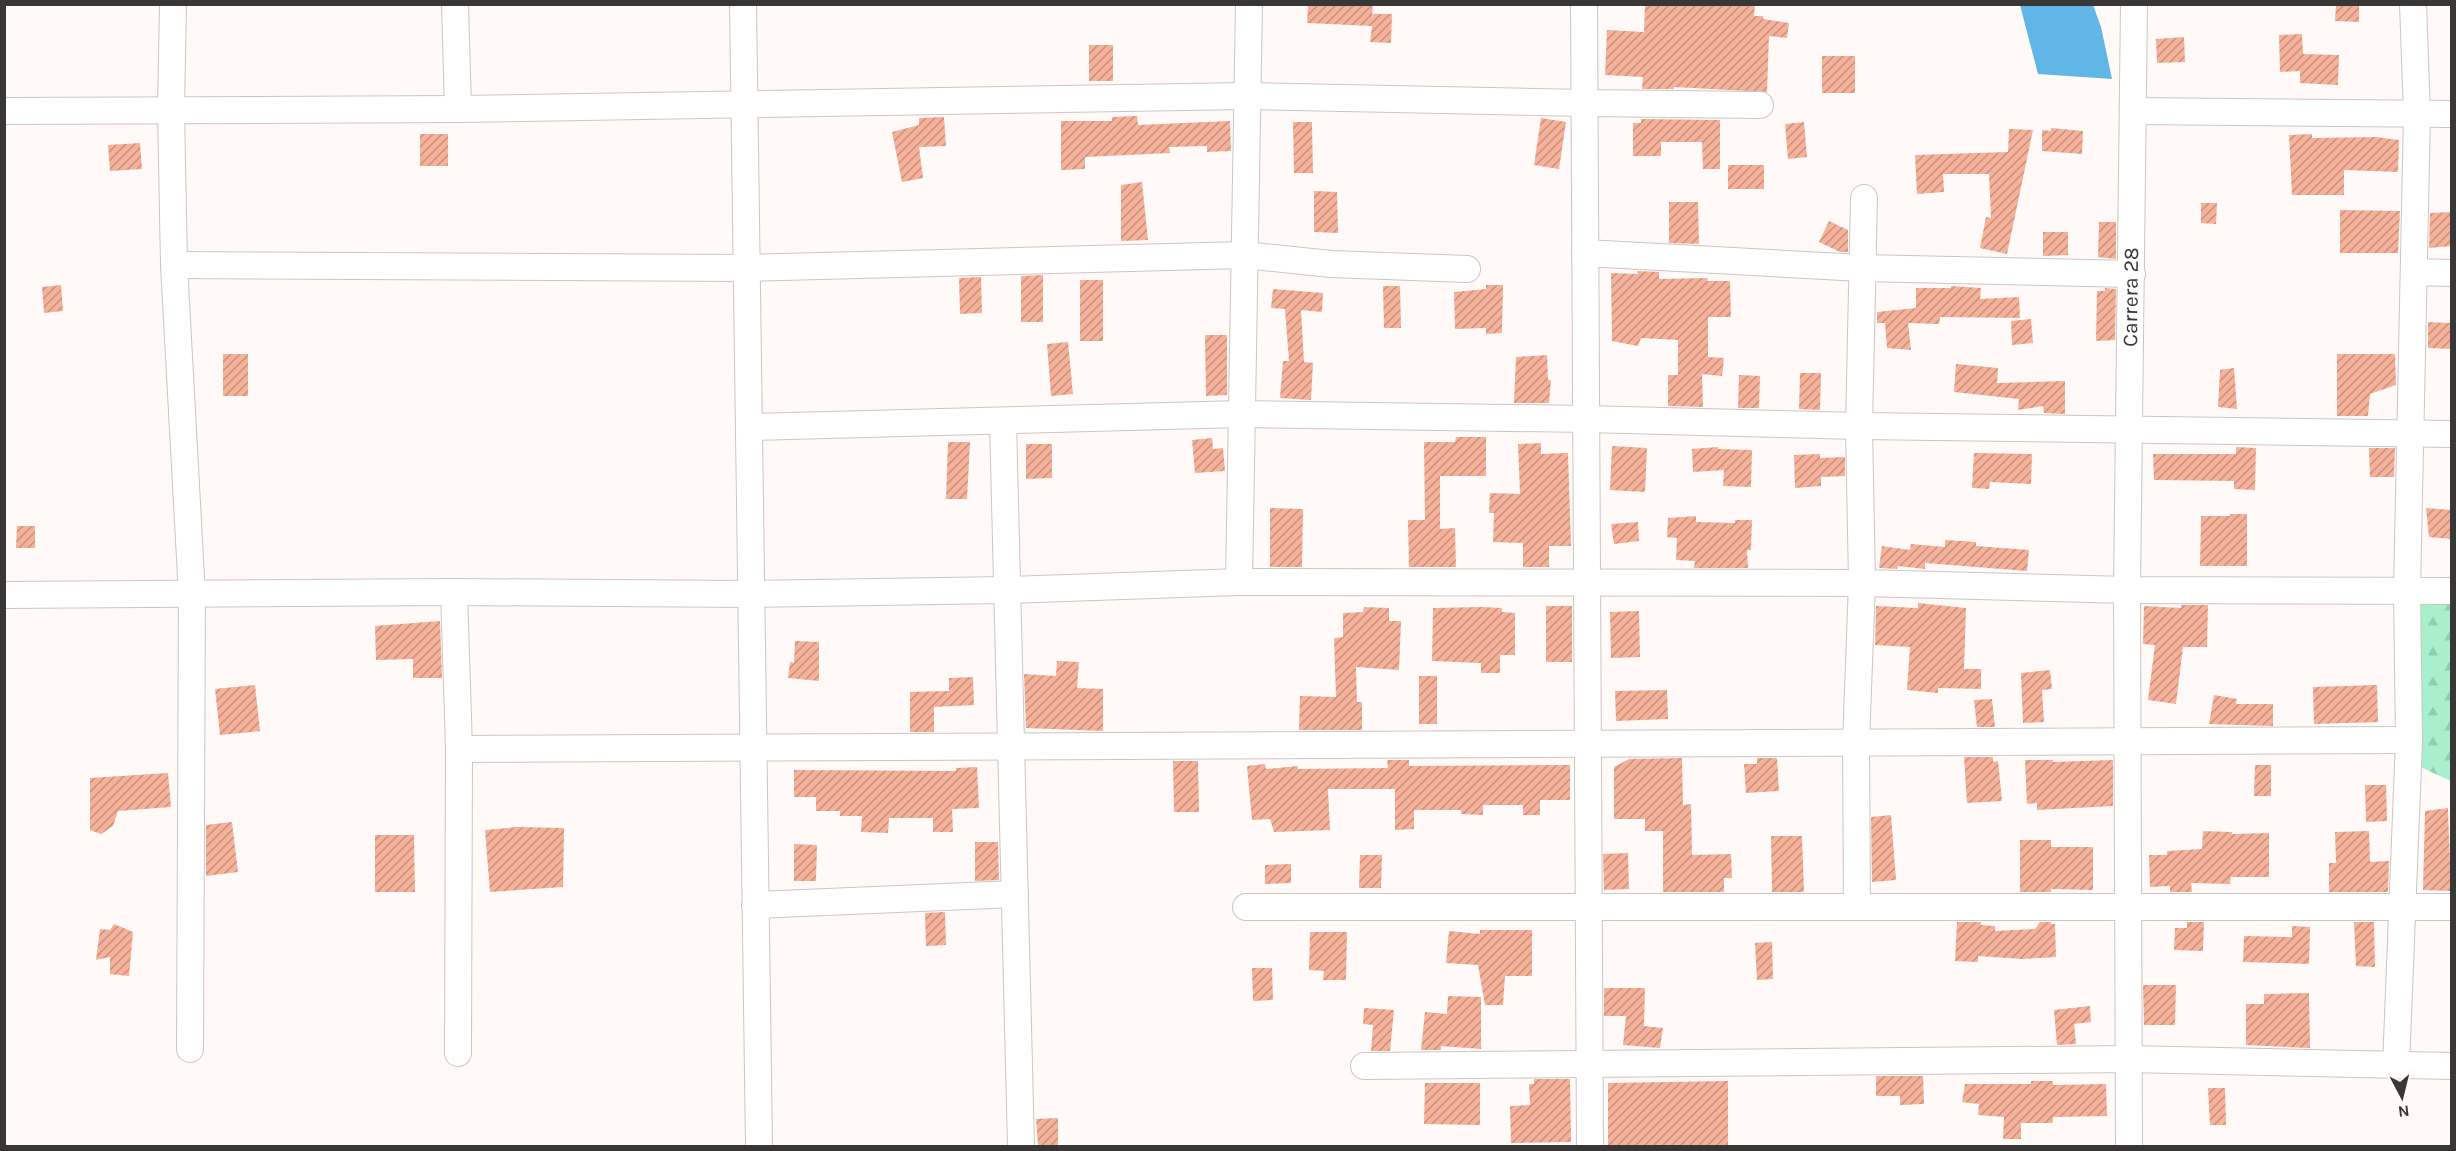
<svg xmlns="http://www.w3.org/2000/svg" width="2456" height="1151" font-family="Karla,sans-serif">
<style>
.forest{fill:url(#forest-firs)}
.water{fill:#61b6e8}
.building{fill:url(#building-hatch)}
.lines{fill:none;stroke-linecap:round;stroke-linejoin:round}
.minor-casing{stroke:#cbc6c4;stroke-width:28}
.minor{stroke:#fff;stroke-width:26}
.labels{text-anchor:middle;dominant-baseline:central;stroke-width:4.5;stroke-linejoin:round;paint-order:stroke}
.street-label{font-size:21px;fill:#393736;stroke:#fffaf8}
</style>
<defs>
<pattern id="forest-firs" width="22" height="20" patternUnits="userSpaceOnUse" patternTransform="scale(1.5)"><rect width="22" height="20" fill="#a8f0cc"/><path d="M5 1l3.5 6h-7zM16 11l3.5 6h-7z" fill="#91ceb0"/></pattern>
<pattern id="building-hatch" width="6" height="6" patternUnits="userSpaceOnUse" patternTransform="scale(1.5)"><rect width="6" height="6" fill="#f6b19a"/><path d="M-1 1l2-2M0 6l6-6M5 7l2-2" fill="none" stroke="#c8917e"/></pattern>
</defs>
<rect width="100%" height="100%" fill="#fffaf8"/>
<path class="forest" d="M2416,595L2451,596V781L2418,766Z"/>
<path class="water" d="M2020,5H2093L2101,27L2112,79L2038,74Z"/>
<path class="building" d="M1308,4H1373L1372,21L1373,14H1392L1391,43L1370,42L1372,26L1307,23Z
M1645,4H1755L1754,16H1763V19L1789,23L1787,38L1769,36L1767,92L1674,87V89H1642L1643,77L1605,75L1607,30L1644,32Z
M2336,4H2359V22L2335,21Z
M2302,34L2303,54L2339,55L2338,85L2300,83V71L2280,72L2279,35Z
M2184,37L2185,62L2157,63L2156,39Z
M1089,45H1113V81H1089Z
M1822,56H1855V93H1822Z
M1137,116L1138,125L1230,121L1231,151L1207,152V146L1169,147L1170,153L1085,157V169L1061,170V121H1112V117Z
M944,117L946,146L919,147L923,178L902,182L892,132L919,125V118Z
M1541,118L1566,122L1559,169L1534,165Z
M1641,119L1720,120V169H1703L1702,142H1661V156H1633V123H1641Z
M1293,122H1312L1313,173H1294Z
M1804,122L1807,157L1788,159L1785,124Z
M2051,128L2083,131L2082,154L2042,151V130L2051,131Z
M2009,129L2033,130L2007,254L1980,248L1986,217L1991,218L1989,174H1943L1944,192L1917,194L1915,155L2008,152Z
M420,134H448V166H420Z
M2312,134V138L2376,137L2399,140L2398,172L2344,170V195H2292L2289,135Z
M140,143L142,169L110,171L108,145Z
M1728,165H1764V189H1728Z
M1142,182L1148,240L1121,241V185Z
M1314,191L1337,192L1338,233L1314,232Z
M1669,202H1698L1699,244L1669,243Z
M2201,203H2217L2216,224L2201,223Z
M2340,210L2400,211L2398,253H2340Z
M2451,212V246L2429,248L2430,213Z
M1829,221L1848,230V252H1840L1819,242Z
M2099,222H2116V259L2098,257Z
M2043,232H2068V255L2043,256Z
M1637,271L1659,272V279L1708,278L1707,281H1730L1731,317H1708V357L1724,358L1722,376L1702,374L1703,407L1668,406V375H1678V340L1641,338L1638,346L1612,341L1611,273L1638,274Z
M1043,275V322H1021V276Z
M981,277L982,313L960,314L959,278Z
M1080,280H1103V341H1080Z
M61,285L63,311L44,313L42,287Z
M1486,285H1503L1502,333L1486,334V328L1455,329L1454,292L1486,289Z
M1383,286H1400L1401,328H1384Z
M1951,286L1981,288L1980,299L2019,297L2020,318L1940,317L1939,324L1908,323L1911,350L1887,348L1885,323H1877V312L1916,308V288H1951Z
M2105,288L2116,289L2115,340L2096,341L2097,291H2105Z
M1273,289L1323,293L1322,312L1301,310L1304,362L1313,363L1311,400L1280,398L1283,361H1289L1285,309L1271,308Z
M2031,319L2033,343L2012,345L2011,321Z
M2428,322L2451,323V349L2428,348Z
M1205,335H1227V395L1206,396Z
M1068,342L1073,394L1051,396L1047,344Z
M223,354H248V396H223Z
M2337,354H2395L2396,385L2370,394L2368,416H2337Z
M1547,355L1548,380H1551L1549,403H1514L1516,357Z
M1956,364L1998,368L1997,383L2065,381V414L2044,413L2043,406L2018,410L2019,399L1954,392Z
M2234,368L2237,409L2218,407L2220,370Z
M1800,373H1821L1820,410L1799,409Z
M1739,375L1760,376L1759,408H1738Z
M1456,437H1486V476H1440V529L1455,528L1456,567H1409L1408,520H1425L1424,442H1455Z
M1212,438L1213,449L1223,448L1225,471L1195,473L1192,440Z
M948,442H970L967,499H946Z
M1541,443V454L1568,453L1571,546H1549V567H1523V543L1493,542L1494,513H1489L1490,493L1520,494L1518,444Z
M1026,444H1052V478L1026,479Z
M1612,446L1647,448L1645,492L1610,490Z
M1718,447V449L1752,450L1751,487L1723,486L1724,470L1693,472L1692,449Z
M2236,447L2256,448L2255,490L2234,489V481L2154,480L2153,454H2236Z
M2369,448H2395L2394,477H2370Z
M1974,453L2032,454L2031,484L1990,482L1989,489L1972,488Z
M1820,454V458L1845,457V476L1821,477V486L1795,488L1794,455Z
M1270,508L1303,509L1302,567H1270Z
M2426,508L2451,510V539L2429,537Z
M2230,514H2247V566H2200L2201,516H2230Z
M1696,516V522L1735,523V520H1752L1751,550H1747L1748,568H1694L1695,561L1676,560L1677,538L1667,537L1668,518Z
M1638,522L1639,541L1614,544L1611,524Z
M17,526H35V548H16Z
M1945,540L1976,542V546L2029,550L2027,571L1925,563V569L1898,566L1897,569L1879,568L1882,546L1910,550L1911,544L1945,547Z
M1918,603L1966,608L1964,669H1981V689L1938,688V693L1907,690L1910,647L1875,645L1876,606L1918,608Z
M2181,605H2208L2207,647H2183L2176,704L2148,700L2155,645L2143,644L2144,606L2181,608Z
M1546,606H1572V662H1546Z
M1364,607L1389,608V621H1401L1399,670L1356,667L1357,702H1362V730H1299L1300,696L1336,697L1334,638L1343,637V613L1363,612Z
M1482,607L1502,608V612L1515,613V655H1500V673H1481V663L1432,661L1433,608Z
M1639,611L1640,657L1611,658L1610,612Z
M440,621L442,678H413V659L376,660L375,626Z
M795,641L819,642V681L788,678L790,662L794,663Z
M1057,661L1079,662L1077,688L1103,689V731L1026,728L1024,674L1056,676Z
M2050,670L2052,689L2042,690L2044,722L2023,723L2021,673Z
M1419,676H1437V724H1419Z
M973,677L974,705L934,707V732H910V692L949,691V678Z
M255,685L260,731L220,735L215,689Z
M2377,685L2378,722L2314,724L2313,687Z
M1667,690L1668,719L1616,721L1615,691Z
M2214,695L2237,699L2236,704H2273V726L2209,724Z
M1992,699L1995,727H1977L1974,700Z
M1964,757H1993V762L1998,761L2002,801L1967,803Z
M1682,758L1683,805L1691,804L1692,855L1731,854L1732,878H1724V892H1663V831H1645V819H1614V767L1629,759Z
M1757,758H1777L1779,791L1746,793L1744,764H1757Z
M1387,760H1409V766L1570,765V800H1540V815H1523V805H1483V815L1461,814V810H1414V829L1395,830V789H1328L1330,830L1274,832L1270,819L1252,820L1247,766L1265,764L1266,769L1298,766V769L1388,768Z
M2025,760H2053V762L2113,760V806L2037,810V803L2027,804Z
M1173,761H1198L1199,812H1174Z
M2255,765H2271V796H2254Z
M977,767L979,808L952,809L953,832H933V818H889L888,833L861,832L862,816H840V811H816V797H794V770L956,771V768Z
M168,773L171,807L118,811L113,826L101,834L90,830V778Z
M2365,785H2386L2387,821L2366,822Z
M2448,808L2451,891L2423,890L2425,811Z
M1891,815L1896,880L1872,882L1871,817Z
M232,822L238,872L206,876V825Z
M517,827L564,828L563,887L490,892L485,830Z
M2203,831L2232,832V834L2269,833V877H2231L2230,884L2191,883L2192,892H2170V886L2150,887L2149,855H2167V851L2202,849Z
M2369,831L2370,862L2389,861L2388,892H2329V863H2336L2335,832Z
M375,835H414L415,892H375Z
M1771,836H1802L1804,892H1772Z
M2020,840H2051V847H2093V890L2051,889V892H2020Z
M975,842H998L999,880L975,881Z
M794,844L817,845L816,881H794Z
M1628,853L1629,889L1604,890L1603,854Z
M1360,855H1382L1381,888H1359Z
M1291,864V883L1265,884V865Z
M945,912L946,945L926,946L925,913Z
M1957,922H1981V925L1995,926V931L2035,929L2040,922H2051V924H2055L2056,957L2022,959L1978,956V962L1955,961Z
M2187,922H2204L2203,951L2174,950L2175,928H2187Z
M2354,922H2374L2375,967L2356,966Z
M114,924L133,932L129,976L110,974V957L96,960L100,929L110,930Z
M2292,926L2310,927L2309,964L2243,962L2244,936L2292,937Z
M1480,930H1532V976H1505L1503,1005H1485L1478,965L1446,963L1449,931L1480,934Z
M1310,932H1347L1346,980H1323L1324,971L1309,970Z
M1772,942L1773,979L1757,980L1755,943Z
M1252,968H1272L1273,1000L1253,1001Z
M2143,985H2176L2175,1025H2144Z
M1604,988H1645L1644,1026L1663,1028L1660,1048L1623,1045L1626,1016H1604Z
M2309,993L2310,1048L2246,1045V1004H2264V994Z
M1448,996L1481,997V1049L1441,1046V1050H1421L1425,1012L1447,1014Z
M2090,1006L2091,1022L2074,1024L2076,1044L2057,1045L2054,1010Z
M1364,1008L1394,1010L1390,1051H1371L1373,1025L1363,1024Z
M1876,1076H1923L1924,1104L1900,1105V1096H1876Z
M1534,1079H1570L1571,1142L1511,1143L1510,1106L1530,1105L1529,1084H1534Z
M1728,1081V1146H1608V1083Z
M2031,1081H2053V1085L2106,1084L2107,1116L2053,1117V1123H2021V1139H2003L2004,1117L1978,1115L1979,1104L1962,1102L1965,1084H2031Z
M1425,1083H1480V1125L1424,1124Z
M2208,1088H2225L2226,1125H2210Z
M1058,1118V1146H1038L1036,1119Z"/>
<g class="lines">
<g class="minor-casing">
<g id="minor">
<path d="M173,4L171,111L174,265L192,595L190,1049"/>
<path d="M455,4L458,109"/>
<path d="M743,4L759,1146"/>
<path d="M1584,4L1590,1146"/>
<path d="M4,111L458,109L1247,96L1584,103L1760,105"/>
<path d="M2133,111L2452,114"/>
<path d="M1585,253L1861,268L2132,274"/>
<path d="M174,265L746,268L1244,255L1331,264L1467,269"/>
<path d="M2414,272L2452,273"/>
<path d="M1003,422L1021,1146"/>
<path d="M749,427L1242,414L1586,419L1859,426L2452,434"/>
<path d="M1239,582L1249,4"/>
<path d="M454,592L459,749L458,1053"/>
<path d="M4,595L454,592L751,594L1007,590L1239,582L1862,583L2127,590L2452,591"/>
<path d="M459,749L2409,740"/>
<path d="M755,905L1015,894"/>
<path d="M1246,907H2452"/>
<path d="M1857,907L1856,743L1862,583L1859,426L1864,198"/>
<path d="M1364,1066L2129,1059L2452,1066"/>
<path d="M2396,1066L2409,740L2407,591L2417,114L2413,4"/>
<path id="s1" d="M2129,1146L2127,590L2134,4"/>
</g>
</g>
<use href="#minor" class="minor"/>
</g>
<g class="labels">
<g class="street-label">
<text stroke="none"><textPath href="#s1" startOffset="849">Carrera 28</textPath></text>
</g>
</g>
<rect width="2456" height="1151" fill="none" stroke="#393736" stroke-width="12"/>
<g transform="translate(2402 1097) rotate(173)" stroke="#fffaf8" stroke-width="4.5" paint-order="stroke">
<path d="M0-4.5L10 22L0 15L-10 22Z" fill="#393736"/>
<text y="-9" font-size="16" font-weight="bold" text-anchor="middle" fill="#393736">N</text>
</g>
</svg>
